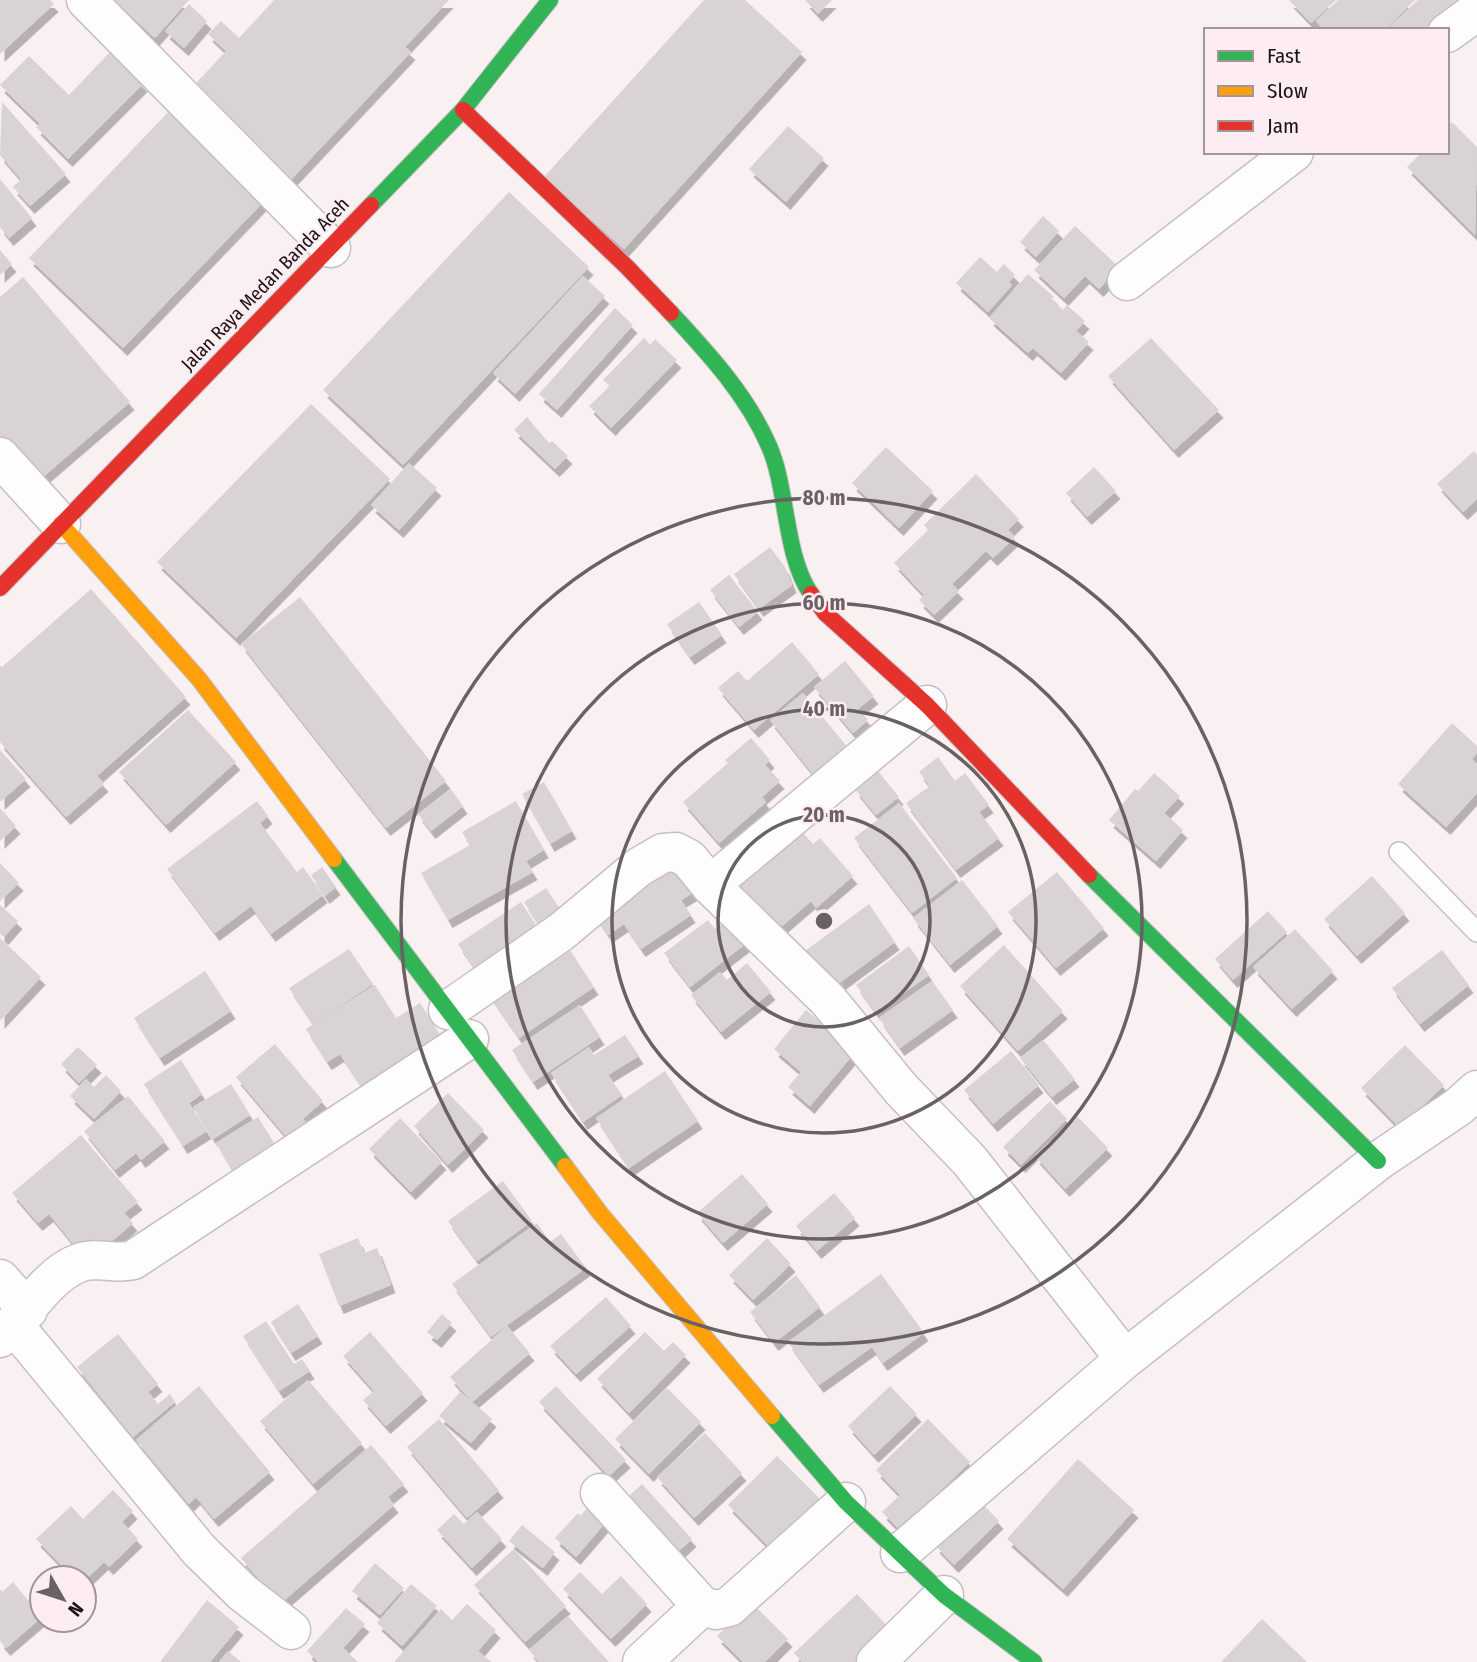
<svg xmlns="http://www.w3.org/2000/svg" width="1477" height="1662" font-family="'Fira Sans Condensed',sans-serif">
<style>
.building{fill:#dad3d6;filter:url(#shadow)}
.lines{fill:none;stroke-linecap:round;stroke-linejoin:round}
.lane-casing{stroke:#c7bfc1;stroke-width:22}
.street-casing{stroke:#c7bfc1;stroke-width:41}
.fast-casing{stroke:#c7bfc1;stroke-width:18}
.slow-casing{stroke:#c7bfc1;stroke-width:18}
.jam-casing{stroke:#c7bfc1;stroke-width:18}
.lane{stroke:#fefdfd;stroke-width:19}
.street{stroke:#fefdfd;stroke-width:38}
.fast{stroke:#30b455;stroke-width:16}
.slow{stroke:#ff9f0a;stroke-width:16}
.jam{stroke:#e5322d;stroke-width:16}
.ring{fill:none;stroke:#696163;stroke-width:3.5}
.labels{text-anchor:middle;dominant-baseline:central;stroke-width:5;stroke-linejoin:round;paint-order:stroke}
.street-label{font-size:19px;fill:#1b1416;stroke:#fdecf1}
.centre{fill:#696163;stroke:#fdecf1;stroke-width:3.5}
.ring-label{font-size:21px;text-anchor:middle;font-weight:bold;fill:#696163;stroke:#fdecf1;stroke-width:5;stroke-linejoin:round;paint-order:stroke}
</style>
<defs>
<filter id="shadow"><feDropShadow dx="4.5" dy="8" stdDeviation="0" flood-color="#0004"/></filter>
</defs>
<rect width="100%" height="100%" fill="#f9f0f2"/>
<path class="building" d="M0,0H50L54,4L0,54Z
M114,0H189L155,38Z
M274,0H449L405,47L411,52L284,187L185,95L226,51L208,34L221,21L239,38Z
M704,0H745L802,52L624,249L544,177Z
M805,0H832L818,14Z
M1289,0H1336L1311,23Z
M1338,0H1415L1384,30H1324L1316,21Z
M1418,0H1465L1441,30H1386Z
M189,4L207,21L184,48L165,31Z
M110,52L143,84L68,159L36,127L40,124L0,85L29,56L69,95Z
M2,102L66,174L30,206L13,187L21,179L0,155Z
M171,109L265,200L123,348L29,258Z
M1452,122L1477,147L1475,235L1407,167L1422,152H1447V127Z
M788,126L824,158L786,202L749,169Z
M0,179L32,218L9,238L0,227Z
M509,192L589,267L403,465L323,390Z
M1043,216L1059,231L1036,257L1020,242Z
M1075,226L1119,267L1099,289L1085,276L1064,298L1034,270Z
M0,250L12,264L0,275Z
M980,257L997,272L1004,264L1015,275L1009,282L1012,285L988,312L956,283Z
M1028,274L1054,297L1051,299L1063,310L1067,305L1085,321L1076,331L1089,342L1061,373L1033,348L1028,353L989,318Z
M583,276L605,296L515,394L493,373Z
M23,277L130,402L36,483L0,440V297Z
M615,308L633,325L557,410L539,394Z
M644,338L650,345L655,339L677,360L611,428L589,406L610,386L603,380Z
M1151,338L1219,410L1174,450L1108,376Z
M311,404L390,479L236,638L157,562Z
M527,417L549,443L552,441L568,456L555,469L514,430Z
M886,447L933,491L899,528L852,483Z
M1474,451L1477,455V499L1463,512L1437,484Z
M409,463L437,488L399,530L371,505Z
M1094,467L1116,491L1087,517L1066,493Z
M976,474L1019,519L1008,530L1015,537L993,558L986,551L952,584L959,591L934,615L919,600L924,595L894,563L928,530L924,525Z
M770,547L785,567L792,585L759,609L734,574Z
M729,575L758,612L739,627L710,590Z
M91,589L186,697L97,776L104,784L66,817L0,742V665L2,667Z
M300,597L446,781L386,828L241,644Z
M699,602L722,635L690,657L667,624Z
M792,642L819,674L754,730L718,688L738,671L747,681Z
M845,661L874,696L858,709L868,720L853,733L814,687Z
M803,693L854,755L820,783L770,720Z
M188,710L236,762L166,825L119,772Z
M1452,723L1477,746V753L1472,759L1477,764V793L1446,827L1398,784Z
M751,738L770,760L765,765L780,781L762,797L766,802L719,843L683,802L728,763L725,760Z
M0,750L26,779L0,802Z
M938,757L955,781L965,773L989,805L979,812L999,838L956,870L906,803L930,786L919,772Z
M878,771L899,797L876,815L855,789Z
M1154,773L1180,796L1164,813L1183,830L1156,861L1109,820L1135,789L1138,791Z
M544,782L572,831L550,844L522,794Z
M451,789L463,806L431,831L418,814Z
M257,801L268,816L260,823L297,872L303,867L323,895L271,934L251,906L215,933L167,869Z
M516,801L544,850L526,861L533,872L448,920L421,873L470,845L462,832Z
M899,803L957,878L912,913L854,838Z
M0,808L16,826L0,841Z
M797,826L813,844L820,838L853,876L816,908L811,901L766,940L723,889Z
M676,862L696,891L681,900L691,915L641,949L624,924L608,935L596,917Z
M0,863L19,883L0,901Z
M322,867L336,887L325,896L311,875Z
M1057,872L1104,928L1056,968L1008,912Z
M1372,876L1405,913L1357,956L1324,919Z
M962,880L998,926L950,965L913,918Z
M546,888L568,921L546,936L524,902Z
M521,902L544,937L476,970L458,944Z
M869,904L895,942L818,999L790,962Z
M0,905L18,921L4,937L0,934Z
M1268,911L1287,932L1233,980L1215,959Z
M729,918L748,942L690,987L664,953L708,920L715,929Z
M1295,929L1333,971L1292,1009L1253,967Z
M0,938L41,977L0,1021Z
M564,941L594,987L519,1038L488,993Z
M1004,945L1063,1011L1018,1051L960,986Z
M909,946L929,975L876,1013L856,985Z
M349,949L373,984L313,1024L289,988Z
M1442,950L1469,985L1420,1024L1392,988Z
M747,963L771,992L721,1032L691,995L720,972L727,980Z
M205,971L231,1011L160,1058L134,1018Z
M932,981L953,1010L900,1048L879,1018Z
M375,985L396,1018L420,1003L446,1044L367,1095L340,1054L327,1062L306,1029Z
M580,1005L600,1037L533,1082L512,1050Z
M806,1010L856,1051L810,1106L788,1087L801,1072L774,1049Z
M625,1035L639,1056L608,1075L622,1095L583,1122L551,1073L589,1047L594,1055Z
M1043,1040L1075,1079L1052,1097L1020,1058Z
M275,1044L323,1101L303,1119L309,1126L290,1141L236,1077Z
M1405,1045L1444,1085L1400,1128L1361,1088Z
M78,1047L97,1065L79,1083L61,1064Z
M1011,1051L1039,1085L993,1124L964,1090Z
M181,1060L202,1094L189,1103L207,1131L183,1146L144,1084Z
M665,1071L698,1121L629,1168L596,1118Z
M106,1075L121,1091L94,1119L70,1096L86,1079L94,1087Z
M231,1084L250,1115L213,1139L193,1107Z
M448,1093L484,1130L448,1165L414,1126Z
M128,1096L165,1141L141,1160L136,1153L115,1170L84,1131Z
M1050,1101L1067,1119L1021,1165L1003,1147Z
M1077,1116L1108,1148L1065,1189L1035,1156Z
M258,1117L280,1153L237,1179L216,1143Z
M400,1118L442,1162L411,1192L369,1149Z
M81,1135L138,1202L124,1213L133,1223L105,1247L83,1256L49,1214L38,1223L12,1193Z
M742,1174L768,1204L723,1243L697,1213Z
M503,1181L532,1221L477,1261L448,1221Z
M834,1193L855,1218L817,1251L796,1226Z
M537,1223L550,1242L561,1234L586,1268L491,1337L452,1284Z
M358,1238L364,1253L377,1248L391,1285L339,1306L319,1254Z
M767,1238L791,1264L753,1300L729,1275Z
M881,1274L924,1333L883,1363L872,1347L819,1385L788,1342Z
M796,1275L820,1307L774,1343L750,1312Z
M606,1297L631,1326L576,1374L550,1346Z
M298,1304L318,1336L291,1353L271,1322Z
M442,1314L452,1323L437,1340L427,1332Z
M266,1321L294,1364L302,1359L310,1371L279,1391L243,1336Z
M507,1326L530,1353L472,1402L492,1419L471,1443L439,1416L460,1392L472,1402L450,1377Z
M370,1332L423,1393L386,1426L363,1400L374,1391L343,1356Z
M645,1332L664,1351L673,1342L686,1355L629,1413L597,1379Z
M118,1334L158,1384L148,1392L158,1404L170,1394L175,1402L133,1437L77,1367Z
M308,1380L362,1443L313,1484L260,1421Z
M199,1386L270,1472L214,1519L196,1497L189,1504L136,1440Z
M556,1386L626,1460L609,1476L539,1402Z
M890,1386L917,1414L874,1455L848,1426Z
M667,1388L701,1422L649,1474L615,1439Z
M439,1419L499,1490L467,1518L407,1447Z
M928,1419L970,1462L900,1530L882,1512L900,1495L876,1470Z
M705,1433L742,1473L694,1518L657,1477Z
M371,1445L404,1484L388,1497L394,1505L280,1604L241,1558Z
M777,1456L825,1504L776,1554L728,1505Z
M1078,1459L1134,1510L1063,1589L1007,1539Z
M642,1484L692,1539L670,1559L620,1504Z
M113,1490L133,1511L122,1522L138,1539L109,1567L104,1562L84,1581V1578H74L36,1539L71,1506L83,1519Z
M980,1501L999,1521L954,1565L935,1545Z
M589,1506L606,1522L576,1557L555,1538L578,1513L580,1516Z
M477,1512L502,1539L472,1568L437,1530L454,1514L464,1524Z
M522,1525L555,1552L543,1568L509,1541Z
M514,1549L566,1606L525,1642L474,1585Z
M375,1563L404,1588L380,1615L352,1591Z
M580,1572L602,1594L621,1576L647,1604L611,1639L563,1589Z
M13,1582L42,1617L6,1648L0,1641V1589L2,1592Z
M411,1584L437,1606L402,1646L377,1623Z
M857,1594L892,1631L859,1662H802L794,1653Z
M207,1600L239,1627L210,1662H160Z
M751,1602L788,1639L765,1662H743L717,1636Z
M467,1604L496,1630L478,1651L491,1662H394L441,1609L452,1620Z
M346,1608L365,1624L343,1648L358,1662H318L307,1651Z
M568,1616L609,1662H539L529,1650Z
M1262,1619L1307,1662H1221Z
M228,1651L241,1662H219Z"/>
<g class="lines">
<g class="lane-casing">
<path id="lane" d="M1399,852L1477,932"/>
</g>
<g class="street-casing">
<path id="street" d="M86,0L331,248
M1447,33L1477,11
M1127,281L1294,152
M0,457L61,524
M710,885L927,705
M448,1010L561,932L639,867L663,853L676,852L689,859L710,885L828,1000L901,1089L970,1161L1125,1359
M0,1279L28,1310
M14,1325L199,1550L243,1593L291,1630
M0,1338C25,1315 48,1274 79,1263C96,1256 115,1265 133,1260L469,1039
M600,1493L702,1606L716,1610L729,1607L846,1502
M900,1553L1125,1359L1378,1161L1458,1107L1477,1090
M642,1662L702,1606
M876,1662L944,1595"/>
</g>
<g class="fast-casing">
<path id="fast" d="M371,205L463,110L550,0
M671,313C708,353 747,395 769,446C788,489 784,555 811,594
M334,859L565,1166
M1089,875L1378,1161
M772,1416L846,1502L944,1595L1034,1662"/>
</g>
<g class="slow-casing">
<path id="slow" d="M61,524L199,679L334,859
M565,1166L600,1213L772,1416"/>
</g>
<g class="jam-casing">
<path id="jam" d="M463,110L627,267L671,313
M0,588L371,205
M811,594L825,613L927,705L1089,875"/>
</g>
<use href="#lane" class="lane"/>
<use href="#street" class="street"/>
<use href="#fast" class="fast"/>
<use href="#slow" class="slow"/>
<use href="#jam" class="jam"/>
</g>
<g class="ring">
<circle cx="824" cy="921" r="106"/>
<circle cx="824" cy="921" r="212"/>
<circle cx="824" cy="921" r="318"/>
<circle cx="824" cy="921" r="423"/>
</g>
<g class="labels">
<g class="street-label">
<text transform="translate(265 284) rotate(-46)">Jalan Raya Medan Banda Aceh</text>
</g>
</g>
<circle cx="824" cy="921" r="10" class="centre"/>
<g class="ring-label">
<text x="824" y="505">80 m</text>
<text x="824" y="610">60 m</text>
<text x="824" y="716">40 m</text>
<text x="824" y="822">20 m</text>
</g>
<rect x="1204" y="28" width="245" height="126" fill="#fdecf1" stroke="#a39699" stroke-width="2"/>
<rect x="1218" y="51" width="35" height="10" fill="#30b455" stroke="#a39699" stroke-width="2"/>
<text x="1267" y="63" font-size="21" fill="#1b1416">Fast</text>
<rect x="1218" y="86" width="35" height="10" fill="#ff9f0a" stroke="#a39699" stroke-width="2"/>
<text x="1267" y="98" font-size="21" fill="#1b1416">Slow</text>
<rect x="1218" y="121" width="35" height="10" fill="#e5322d" stroke="#a39699" stroke-width="2"/>
<text x="1267" y="133" font-size="21" fill="#1b1416">Jam</text>
<g transform="translate(63 1599) rotate(129)"><circle r="33" fill="#fdecf1" stroke="#a39699" stroke-width="2"/>
<path d="M0-5L12 26L0 18L-12 26Z" fill="#696163"/>
<text y="-10" font-size="19" font-weight="bold" text-anchor="middle" fill="#1b1416">N</text>
</g>
</svg>
